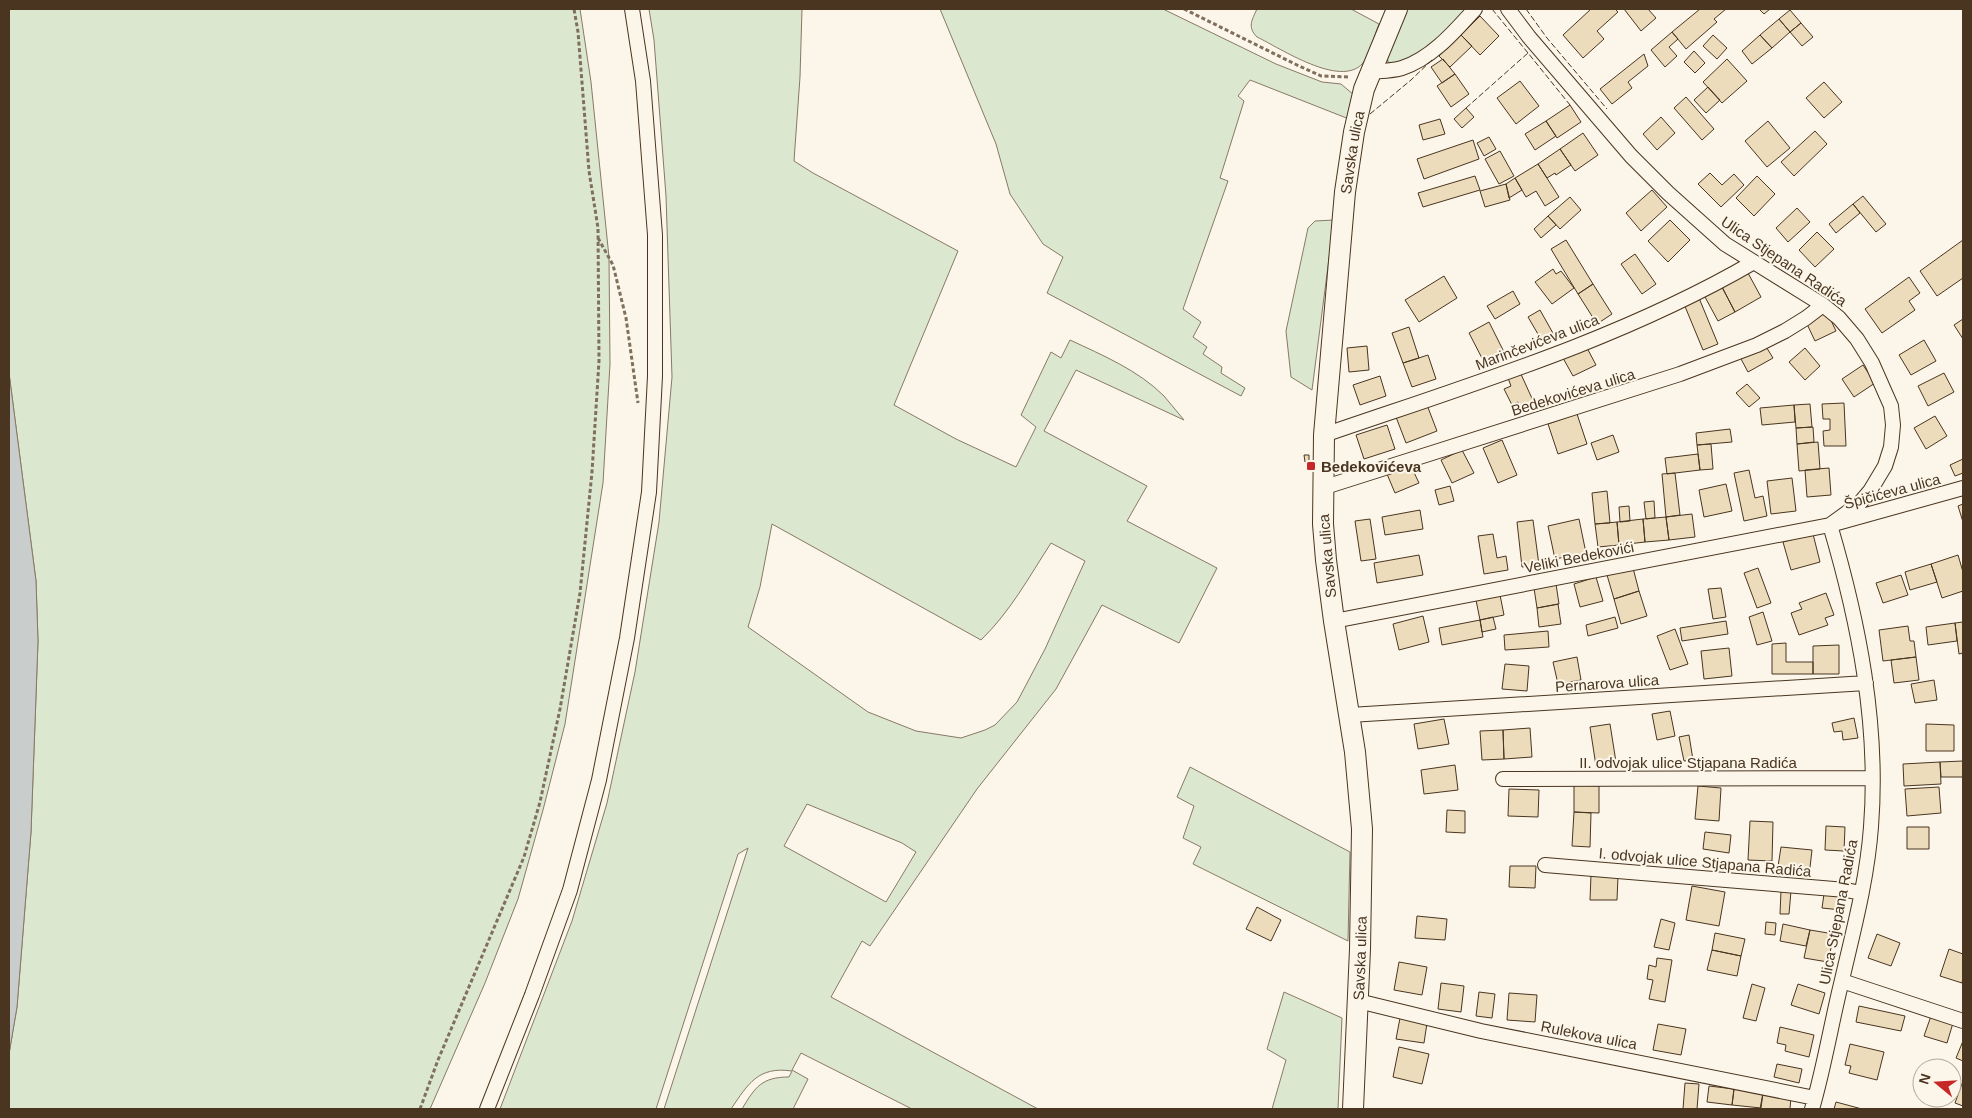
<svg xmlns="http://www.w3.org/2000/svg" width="1972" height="1118" font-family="Arial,sans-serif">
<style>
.green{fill:#dce7d0;stroke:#887966;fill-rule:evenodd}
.water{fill:#c9cecd;stroke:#887966}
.building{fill:#ecdcbc;stroke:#4a3520}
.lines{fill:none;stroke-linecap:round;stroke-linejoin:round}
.street-casing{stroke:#4a3520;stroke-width:16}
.secondary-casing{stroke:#4a3520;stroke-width:22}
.path{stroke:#7f6f5c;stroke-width:3;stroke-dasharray:4 2.5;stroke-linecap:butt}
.street{stroke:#fbf6e9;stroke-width:14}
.secondary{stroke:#fbf6e9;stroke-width:20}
.fence{stroke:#4a3520;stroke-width:1;stroke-dasharray:6 2.5;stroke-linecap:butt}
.poi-dot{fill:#c62828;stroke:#fbf6e9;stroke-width:2}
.labels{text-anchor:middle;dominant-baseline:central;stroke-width:4;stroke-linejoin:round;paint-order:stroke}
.street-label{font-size:15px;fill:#4a3520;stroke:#fbf6e9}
.poi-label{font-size:15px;font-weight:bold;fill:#4a3520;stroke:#fbf6e9;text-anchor:start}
</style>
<rect width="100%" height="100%" fill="#fbf6e9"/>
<path class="green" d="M9,9H580L591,82L609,257L610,364L603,483L565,724L543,810L518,899L485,983L430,1109H9V1054L17,1007L31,832L38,641L36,581L9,373Z
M649,9H802L800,77L794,161L813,173L958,251L894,405L956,439L1016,467L1036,427L1021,415L1051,352L1061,358L1070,340C1102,355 1138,370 1164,396C1171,404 1177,412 1184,420L1076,370L1044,431L1147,486L1127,521L1217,568L1179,643L1102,605L1056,689L977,789L870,946L862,941L831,997L1038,1109H912L801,1053L792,1070L808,1079L793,1109H742C755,1087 762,1077 789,1077L792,1071C758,1066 748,1084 731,1109H664L748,848L738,854L656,1109H500L572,921L607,803L635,672L659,522L672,377L666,196L654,40ZM772,524L981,640C1010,612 1029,577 1051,543L1085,561L1045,649L1017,702L995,725L985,730L961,738L916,731L868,712L748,627L760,587ZM807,804L902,843L916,852L886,902L784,846Z
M940,9H1163L1276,64L1322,82L1341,84L1354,95L1349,119L1250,80L1238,96L1244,101L1220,178L1228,181L1183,309L1201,322L1193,337L1207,347L1203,354L1222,367L1221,373L1245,388L1241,396L1047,293L1063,257L1043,244L1010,194L996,144Z
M1257,9H1351L1379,24C1374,36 1371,52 1363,63C1341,89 1280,48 1257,37C1247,27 1252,20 1257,9Z
M1407,9H1468C1454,23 1410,72 1388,62L1387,55Z
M1334,220L1312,390L1291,377L1286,331L1308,228L1315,221Z
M1190,767L1350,852L1348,941L1193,864L1201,847L1183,838L1194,806L1177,797Z
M1284,992L1342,1018L1338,1109H1272L1286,1060L1267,1049Z"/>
<path class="water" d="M9,373L36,581L38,641L31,832L17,1007L9,1054Z"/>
<path class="building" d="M1591,9H1615L1618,12L1597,31L1604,39L1583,58L1563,35Z
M1624,9H1648L1656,18L1641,31Z
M1700,9H1726L1714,19L1717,22L1686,49L1672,32Z
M1759,9H1770L1764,14Z
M1790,10L1801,23L1790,32L1779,19Z
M1480,16L1499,36L1480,55L1461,35Z
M1779,19L1790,32L1772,48L1760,35Z
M1801,23L1813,37L1802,46L1790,32Z
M1672,32L1678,39L1669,47L1677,56L1665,67L1651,50Z
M1461,35L1472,46L1450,67L1439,56Z
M1713,35L1727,48L1717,59L1703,46Z
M1760,35L1772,48L1752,64L1742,51Z
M1694,51L1705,63L1695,73L1684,62Z
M1644,54L1648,66L1628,82L1632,88L1612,104L1600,89Z
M1443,59L1455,74L1442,83L1431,67Z
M1727,59L1747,81L1722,103L1703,82Z
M1455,74L1469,94L1451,107L1437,86Z
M1520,81L1539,106L1516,124L1497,98Z
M1824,82L1842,102L1824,118L1806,98Z
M1708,87L1720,100L1706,113L1694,100Z
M1686,97L1714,129L1702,140L1674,108Z
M1570,105L1581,122L1557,138L1546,121Z
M1466,108L1474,117L1462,128L1454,119Z
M1661,117L1675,133L1657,150L1643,134Z
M1440,119L1445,134L1423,140L1419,125Z
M1546,121L1556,136L1535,150L1525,134Z
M1768,121L1790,148L1767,167L1745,141Z
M1815,131L1827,144L1794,176L1781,162Z
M1583,133L1598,155L1575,171L1560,149Z
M1489,137L1496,149L1484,156L1477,143Z
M1473,140L1479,159L1424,179L1417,159Z
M1560,149L1571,165L1556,175L1555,173L1547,178L1538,164Z
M1500,151L1514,176L1499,184L1485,159Z
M1538,164L1559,197L1545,206L1536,191L1526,197L1515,178Z
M1710,173L1722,185L1734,174L1744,185L1721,207L1698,184Z
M1475,176L1480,190L1423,207L1418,193Z
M1757,176L1775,194L1754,216L1736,198Z
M1515,178L1522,190L1509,198L1506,184Z
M1506,184L1510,200L1485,207L1480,191Z
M1652,190L1667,207L1641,231L1626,213Z
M1863,196L1886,224L1876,232L1853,204Z
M1570,197L1581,210L1560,229L1548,216Z
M1853,204L1860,213L1836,233L1829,224Z
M1797,208L1810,222L1788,242L1776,228Z
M1548,216L1556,225L1541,238L1534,229Z
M1670,220L1690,240L1668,262L1648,241Z
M1817,232L1834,249L1815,267L1799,250Z
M1566,240L1593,284L1578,294L1551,249Z
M1963,240V278L1937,296L1920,271Z
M1635,254L1656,284L1642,294L1621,264Z
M1553,269L1556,274L1561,271L1574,288L1552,304L1535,282Z
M1748,273L1761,297L1735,312L1722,287Z
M1444,276L1457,298L1419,322L1405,300Z
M1909,277L1920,293L1909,301L1915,310L1882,333L1865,309Z
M1593,284L1612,314L1597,324L1578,294Z
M1722,287L1735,312L1718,321L1705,297Z
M1513,291L1520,304L1495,319L1487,306Z
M1699,298L1718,344L1703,350L1684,304Z
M1540,310L1554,335L1542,341L1528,317Z
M1827,312L1836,331L1815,341L1806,322Z
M1963,319V339L1954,325Z
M1489,322L1505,354L1485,364L1469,333Z
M1409,327L1419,358L1403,363L1392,333Z
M1924,340L1936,361L1911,375L1899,355Z
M1765,345L1773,358L1748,372L1741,359Z
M1367,346L1369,370L1349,372L1347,348Z
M1586,346L1596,365L1573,376L1563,358Z
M1805,348L1820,366L1805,380L1789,362Z
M1428,355L1436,379L1412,387L1403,363Z
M1863,365L1875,383L1854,397L1842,379Z
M1520,372L1535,405L1523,411L1518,402L1512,405L1504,389L1511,386L1508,378Z
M1944,373L1954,392L1928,406L1918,386Z
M1380,376L1386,396L1360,405L1353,385Z
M1747,384L1760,398L1749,407L1736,393Z
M1844,403L1846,446H1824L1823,431L1830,430V419H1823L1822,404Z
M1810,404L1812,427L1796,428L1794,405Z
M1427,405L1437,431L1406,443L1396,417Z
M1794,405L1795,422L1762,425L1760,408Z
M1577,414L1587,444L1558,454L1548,424Z
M1935,416L1947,436L1926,449L1914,428Z
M1387,425L1395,449L1364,459L1356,435Z
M1813,427L1814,442L1797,444L1796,428Z
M1730,429L1732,442L1697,445L1696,433Z
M1613,435L1619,452L1597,460L1591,443Z
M1502,440L1517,475L1498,483L1483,448Z
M1818,442L1820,469L1799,471L1797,444Z
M1711,444L1713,469L1700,470L1697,445Z
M1462,450L1474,473L1452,483L1441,460Z
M1698,454L1700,470L1667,474L1665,458Z
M1304,455H1309V462H1305Z
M1963,459V473L1955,476L1950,465Z
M1410,464L1419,483L1395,493L1387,474Z
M1829,468L1831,495L1807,497L1805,470Z
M1749,470L1755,498L1763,496L1767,516L1744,521L1734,473Z
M1675,473L1680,515L1666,517L1662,474Z
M1792,478L1796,511L1771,514L1767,481Z
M1726,484L1732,511L1704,517L1699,490Z
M1450,486L1454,501L1439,505L1435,490Z
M1607,491L1610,523L1595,524L1592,493Z
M1654,501L1655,518L1646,519L1644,502Z
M1963,504V522L1958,506Z
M1629,506L1630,521L1620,522L1619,507Z
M1420,510L1423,529L1385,535L1382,517Z
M1692,514L1695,537L1669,540L1666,517Z
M1666,517L1669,540L1645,542L1643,519Z
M1370,519L1376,559L1361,561L1355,521Z
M1579,519L1586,553L1555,559L1548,526Z
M1643,519L1645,542L1619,545L1617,522Z
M1533,520L1539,565L1522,567L1517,522Z
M1617,522L1619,545L1598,547L1595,524Z
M1493,534L1497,558L1506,556L1508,570L1484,574L1478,536Z
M1813,534L1820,562L1791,570L1783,542Z
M1419,555L1423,575L1377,583L1374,563Z
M1958,555L1963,572V591L1942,598L1931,564Z
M1931,564L1937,582L1910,590L1905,572Z
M1633,568L1639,591L1614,599L1607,575Z
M1758,568L1771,603L1757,608L1744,573Z
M1901,575L1908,595L1883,603L1876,583Z
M1596,577L1603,601L1580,607L1574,584Z
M1556,584L1559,604L1537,608L1534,588Z
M1721,588L1726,617L1713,619L1708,589Z
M1639,591L1647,616L1621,624L1614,599Z
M1826,593L1834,615L1825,618L1828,625L1799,635L1791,613L1802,609L1799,603Z
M1500,595L1504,615L1480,620L1476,600Z
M1558,604L1561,624L1539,627L1537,608Z
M1763,612L1772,641L1757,645L1749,617Z
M1423,616L1429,642L1399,650L1393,624Z
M1493,617L1496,629L1482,632L1480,620Z
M1615,617L1618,628L1588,636L1586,625Z
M1480,620L1483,637L1442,645L1439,628Z
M1726,621L1728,634L1682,641L1680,628Z
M1963,622V653L1959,654L1955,623Z
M1955,623L1957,641L1928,645L1926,627Z
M1908,626L1910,641H1914L1916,657L1883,661L1879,630Z
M1675,629L1688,664L1670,670L1657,636Z
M1548,631L1549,647L1505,650L1504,635Z
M1786,643V662H1813V674H1772V644Z
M1839,645V674H1813V646Z
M1729,648L1732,676L1704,679L1701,651Z
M1577,657L1581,680L1558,684L1553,662Z
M1916,657L1919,680L1894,683L1891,660Z
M1505,664L1529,666L1527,691L1502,689Z
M1934,680L1937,700L1915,703L1911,684Z
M1670,711L1675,736L1657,740L1652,714Z
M1854,718L1858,738L1843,740L1842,731L1834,732L1832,723Z
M1444,719L1449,744L1418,749L1414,724Z
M1610,724L1616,762L1596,766L1590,727Z
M1926,724L1954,725V751H1926Z
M1530,728L1532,757L1504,759L1503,730Z
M1503,730L1504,759L1482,760L1480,731Z
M1689,735L1693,760L1684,761L1679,737Z
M1963,761V777H1941L1940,762Z
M1940,762L1941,784L1904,786L1903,764Z
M1455,765L1458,790L1424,794L1421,770Z
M1574,785L1599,786V813L1574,812Z
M1698,786L1721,788L1719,821L1695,819Z
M1939,787L1941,813L1907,816L1905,789Z
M1509,789L1539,790L1538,817L1508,816Z
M1447,810L1465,811V833L1446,832Z
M1574,812L1591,813L1590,847L1572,846Z
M1750,821L1773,822L1772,861L1748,860Z
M1826,826L1845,827L1844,851L1825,850Z
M1907,827H1929V849H1907Z
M1705,832L1731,835L1729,853L1703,849Z
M1781,847L1812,850L1809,876L1777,873Z
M1510,866H1536L1535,888L1509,887Z
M1591,875L1618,876L1617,900H1590Z
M1692,886L1725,892L1719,926L1686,920Z
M1781,891H1791L1789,914H1780Z
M1824,894L1843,896L1841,910L1822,908Z
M1257,907L1281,920L1271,941L1246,929Z
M1417,916L1447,919L1445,940L1415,938Z
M1661,919L1675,923L1669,950L1654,947Z
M1766,922L1776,923L1775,935L1765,934Z
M1783,924L1810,930L1806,946L1780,941Z
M1810,930L1834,934L1828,962L1804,958Z
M1715,933L1745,939L1741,956L1712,950Z
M1877,934L1900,943L1891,966L1868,958Z
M1949,949L1963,954V977L1962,983L1940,976Z
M1712,950L1741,956L1737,976L1707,970Z
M1657,958L1672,960L1665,1002L1649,999L1653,980L1647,979L1649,965L1656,967Z
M1399,962L1427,967L1422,995L1394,990Z
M1441,983L1464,986L1461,1012L1438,1009Z
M1752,984L1765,988L1756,1021L1743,1018Z
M1798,984L1825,993L1819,1014L1791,1005Z
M1479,992L1495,994L1492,1018L1476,1016Z
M1509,993L1537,995L1535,1022L1507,1020Z
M1859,1006L1905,1016L1901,1031L1856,1022Z
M1931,1016L1953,1023L1947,1043L1924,1036Z
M1400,1018L1427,1023L1424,1043L1396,1039Z
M1658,1024L1686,1029L1681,1055L1653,1050Z
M1780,1027L1814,1035L1809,1057L1785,1051L1786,1045L1777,1043Z
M1963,1041V1061L1956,1058Z
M1850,1044L1884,1052L1877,1080L1849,1073L1851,1066L1845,1065Z
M1399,1047L1429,1054L1422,1084L1393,1077Z
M1777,1064L1802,1069L1799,1083L1774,1077Z
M1963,1081V1106L1955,1103Z
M1685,1083L1699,1084L1697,1109H1683Z
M1709,1086L1734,1089L1732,1105L1707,1102Z
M1734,1089L1763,1093L1761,1108L1732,1105Z
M1763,1093L1791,1096L1790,1109H1760Z
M1836,1102L1862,1109H1834Z"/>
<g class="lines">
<g class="street-casing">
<path id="street" d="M1508,9L1529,37L1631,156L1668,193L1725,244L1823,305L1839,318L1857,339L1872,363L1891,406L1893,425L1891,447L1885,466L1870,491L1859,504L1830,525
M1370,72C1380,71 1392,71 1402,68C1431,59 1455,31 1475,9
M1324,435C1469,385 1620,340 1754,262
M1322,488L1680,374L1757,345L1785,331L1806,318L1823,305
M1334,621L1830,525L1963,488
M1350,715L1866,683
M1503,779L1872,778
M1545,865L1846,890L1861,893
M1842,981L1963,1021
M1358,1001L1481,1031L1815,1098
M487,1109L532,995L570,890L599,780L627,638L649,492L655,376V235L643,81L632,9
M1812,1109C1824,1068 1831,1025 1841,984C1853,932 1867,881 1871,827C1879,725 1859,623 1830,525"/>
</g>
<g class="secondary-casing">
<g id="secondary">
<path id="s1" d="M1353,1109L1360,949L1362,829L1355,752L1334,621L1326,560L1323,524L1324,435L1345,192L1354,132L1364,89L1397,9"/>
</g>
</g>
<path class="path" d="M1184,9L1295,64L1321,76L1350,77
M598,238L613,265L626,318L638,403
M420,1109L438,1060L524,857L540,802L560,709L580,593L592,472L599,361L598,228L589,171L578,32L574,9"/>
<use href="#street" class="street"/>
<use href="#secondary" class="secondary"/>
<path class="fence" d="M1492,9L1528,53
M1526,9L1547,38L1607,109
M1466,108L1528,53L1570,105
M1370,114L1411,80L1434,58"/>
</g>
<rect class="poi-dot" x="1306" y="461" width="10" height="10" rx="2.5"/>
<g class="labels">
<g class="street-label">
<text stroke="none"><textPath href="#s1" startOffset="961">Savska ulica</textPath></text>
<text transform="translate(1784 261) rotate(34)">Ulica Stjepana Radića</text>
<text transform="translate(1537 342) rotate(-21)">Marinčevićeva ulica</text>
<text transform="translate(1573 392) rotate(-17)">Bedekovićeva ulica</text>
<text transform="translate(1892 491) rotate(-15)">Špičićeva ulica</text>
<text transform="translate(1327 556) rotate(-95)">Savska ulica</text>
<text transform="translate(1579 557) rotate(-11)">Veliki Bedekovići</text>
<text transform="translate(1607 683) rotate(-4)">Pernarova ulica</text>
<text x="1688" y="762">II. odvojak ulice Stjapana Radića</text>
<text transform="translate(1705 862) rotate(5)">I. odvojak ulice Stjapana Radića</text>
<text transform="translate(1838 912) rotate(-79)">Ulica Stjepana Radića</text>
<text stroke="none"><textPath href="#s1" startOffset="151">Savska ulica</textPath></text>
<text transform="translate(1589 1035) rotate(11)">Rulekova ulica</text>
</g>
<g class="poi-label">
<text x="1321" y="466">Bedekovićeva</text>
</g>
</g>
<rect width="1972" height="1118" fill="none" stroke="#4a3520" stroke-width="20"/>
<g transform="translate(1937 1083) rotate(288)"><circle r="24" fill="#fbf6e9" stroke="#b4a999"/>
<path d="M0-4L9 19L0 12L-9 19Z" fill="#c62828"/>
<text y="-8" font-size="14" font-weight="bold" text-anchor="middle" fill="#4a3520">N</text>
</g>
</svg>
